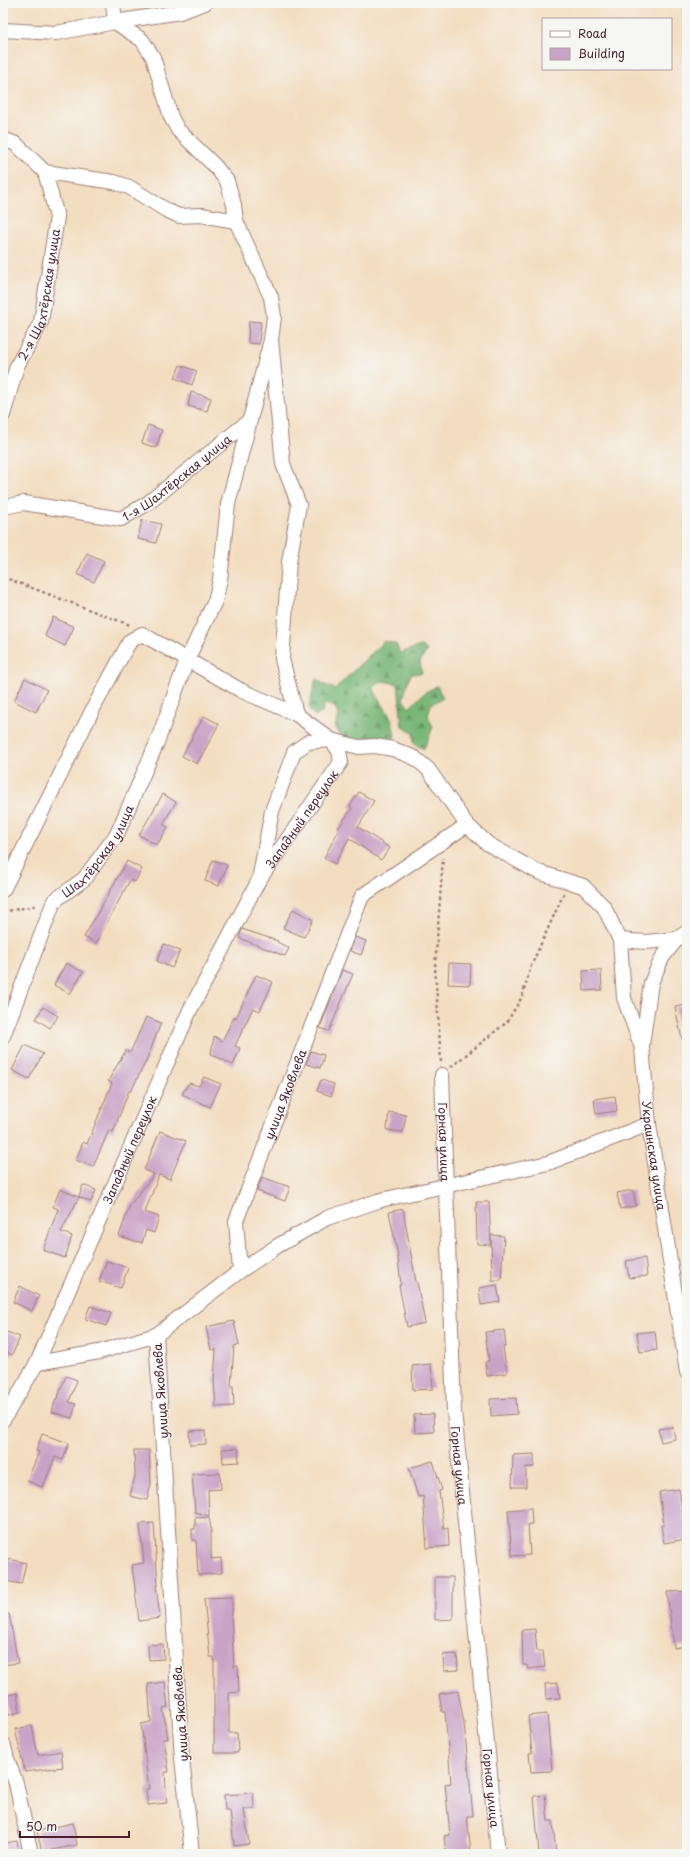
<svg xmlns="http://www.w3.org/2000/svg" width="690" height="1857" font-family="'Playpen Sans',sans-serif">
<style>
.forest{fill:url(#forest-firs);stroke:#616a50}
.building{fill:#caa4c7}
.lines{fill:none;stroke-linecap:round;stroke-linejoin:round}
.minor-casing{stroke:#9e7e76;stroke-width:16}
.path{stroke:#9e7e76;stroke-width:2.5;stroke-dasharray:3 3;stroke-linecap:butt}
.minor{stroke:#fff;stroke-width:14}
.labels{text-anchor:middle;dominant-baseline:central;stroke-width:3;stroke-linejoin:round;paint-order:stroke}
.street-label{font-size:12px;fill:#4a1f2b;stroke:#f6f6f2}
</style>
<defs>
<pattern id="forest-firs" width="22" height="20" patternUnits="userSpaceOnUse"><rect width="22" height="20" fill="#78b676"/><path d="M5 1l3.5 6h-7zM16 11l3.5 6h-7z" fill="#649361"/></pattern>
</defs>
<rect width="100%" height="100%" fill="#f6f6f2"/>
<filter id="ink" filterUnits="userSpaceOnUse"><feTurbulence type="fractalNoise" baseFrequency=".025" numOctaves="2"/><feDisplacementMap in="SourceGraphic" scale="8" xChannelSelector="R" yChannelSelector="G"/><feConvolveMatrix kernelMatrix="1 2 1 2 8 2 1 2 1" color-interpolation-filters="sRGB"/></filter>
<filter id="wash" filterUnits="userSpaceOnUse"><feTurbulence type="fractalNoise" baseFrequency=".012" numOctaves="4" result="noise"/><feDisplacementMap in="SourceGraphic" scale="16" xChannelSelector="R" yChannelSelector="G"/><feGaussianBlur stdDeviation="0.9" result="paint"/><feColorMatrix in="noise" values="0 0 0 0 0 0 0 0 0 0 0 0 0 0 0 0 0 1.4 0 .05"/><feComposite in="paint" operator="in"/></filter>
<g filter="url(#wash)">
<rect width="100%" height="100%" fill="#f3ddc0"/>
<path class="forest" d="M384,641L396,644L400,653L421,646L427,650L420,662L422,673L411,674L407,684L403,699L409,708L424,693L437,686L443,698L431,704L428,716L433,727L424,749L414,744L413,732L402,726L398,684L383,681L372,687L392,720L395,737C380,746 358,740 341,736L335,726L338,715L335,707L324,704L322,713L314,716L309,708L316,678L325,685L335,689Z"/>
<g id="blocks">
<path class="building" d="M249,321L261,322L259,344L248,343Z
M180,365L197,371L192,385L175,378Z
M191,392L211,398L207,411L188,406Z
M148,425L162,430L156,448L142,443Z
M142,520L161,524L156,543L138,539Z
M87,553L104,561L94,582L77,574Z
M53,617L74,627L65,646L45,636Z
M25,678L47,690L36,712L14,701Z
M204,716L219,724L197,764L182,756Z
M359,792L374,801L358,827L390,848L381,860L349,838L335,864L324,858L338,831L337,830L352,808L350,806Z
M163,794L176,802L163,824L168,827L157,845L139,835Z
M213,860L227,865L219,886L205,881Z
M127,861L142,869L135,882L130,880L96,943L84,937Z
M293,909L313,920L304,937L283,928Z
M242,929L278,941L277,942L289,948L285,956L239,938Z
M355,937L366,941L361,955L350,951Z
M164,944L180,951L172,968L157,961Z
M66,963L83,972L70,994L54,985Z
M449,963L471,964L470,985L448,984Z
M342,970L353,974L329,1031L320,1028Z
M601,970L602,990L584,991L583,971Z
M256,975L273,982L260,1011L253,1008L235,1046L240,1048L233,1065L211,1054L214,1036L222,1041L234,1017L236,1018Z
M687,1005V1039H682L675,1007Z
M43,1007L58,1016L50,1028L36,1019Z
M146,1017L161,1023L146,1061L131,1091H129L113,1132L109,1130L93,1167L76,1160L83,1142L87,1144L112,1083L108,1081L126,1050L130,1053Z
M25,1045L43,1054L29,1079L12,1070Z
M311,1051L324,1055L320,1068L306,1064Z
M204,1077L221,1084L210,1107L182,1094L189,1083L199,1086Z
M321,1080L334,1084L331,1096L317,1091Z
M615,1096L617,1111L596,1114L594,1099Z
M389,1112L406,1115L403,1132L387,1130Z
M160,1131L186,1141L170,1179L159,1175L145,1212L159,1217L154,1233L146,1230L142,1243L119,1236L130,1205L154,1174L144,1170Z
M262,1177L290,1187L285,1201L257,1191Z
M83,1185L96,1190L91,1202L79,1197Z
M60,1189L79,1197L61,1232L72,1236L65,1258L43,1250L58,1209L53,1207Z
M633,1190L636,1206L620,1209L617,1193Z
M476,1202H489L491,1245L477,1244Z
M403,1209L416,1282H417L425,1323L407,1327L399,1285H401L397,1251L389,1212Z
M491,1235L504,1236L501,1280H492Z
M645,1258L647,1276L629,1278L626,1261Z
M107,1261L128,1268L121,1288L99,1281Z
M497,1285L500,1302L481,1305L479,1288Z
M20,1286L39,1296L32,1311L13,1302Z
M90,1306L111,1313L106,1326L85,1319Z
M234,1321L239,1345L234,1346L231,1386H233L234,1406L216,1407L214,1381L216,1349L211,1350L206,1327Z
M504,1330L506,1346L503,1347L507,1373L487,1376L485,1362L489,1361L485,1332Z
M655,1331L657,1350L640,1352L637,1333Z
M7,1332L20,1337L12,1355L3,1351V1341Z
M431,1364L433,1389L413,1390L412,1366Z
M66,1376L77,1380L69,1402L76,1404L72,1418L52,1412L56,1398L57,1399Z
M516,1398L517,1414L491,1416L490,1399Z
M433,1414L434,1432L415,1433L414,1415Z
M673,1427L675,1439L661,1442L658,1429Z
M205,1430L206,1444L190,1445L189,1431Z
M42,1434L69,1443L63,1460L55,1457L43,1487L27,1481L39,1452L36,1451Z
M238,1448L239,1462L223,1463L222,1449Z
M134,1450H149L151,1484L147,1500L130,1496L135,1476Z
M534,1454V1467H526V1487H512L513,1455Z
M433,1461L442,1490L439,1491L444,1529L448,1528L449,1546L427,1548L423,1496L418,1497L409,1468Z
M220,1473L221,1489L208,1490L209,1516L195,1512L192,1474Z
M679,1489L684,1522L687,1521V1539L664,1543L661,1525H664L659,1492Z
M531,1508L532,1524H528L530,1555L512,1556L508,1510Z
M209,1517L211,1529V1559L221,1558L222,1573L198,1575L196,1540H192V1529H195V1518Z
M154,1523L158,1585H156L160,1618L139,1621L132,1565L144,1563L140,1524Z
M9,1559L26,1563L21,1584L5,1581Z
M435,1577H453V1619L435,1620Z
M687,1591V1646L674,1648L667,1592Z
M232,1597V1615H231L234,1667L238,1666L239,1692L229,1693V1733H237L238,1753H214V1657H210L204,1598Z
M3,1614H9L18,1663L3,1665Z
M535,1629L537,1651H543L545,1667L528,1669L527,1665H523L522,1630Z
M163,1644L164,1659L149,1660L148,1645Z
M457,1654L458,1670L444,1671L443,1655Z
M165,1682L168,1707L163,1708L168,1739H164L169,1772H165L167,1803L148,1805L146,1789H149L141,1724L151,1722L148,1684Z
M558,1683L560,1698L546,1699L545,1684Z
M458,1691L464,1723L473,1816H467L471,1854H446L444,1836L450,1835L445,1784L451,1783L445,1712H442L439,1694Z
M17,1693L20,1712L9,1715L5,1696Z
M547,1714L552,1771L531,1772L529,1753H532L528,1716Z
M32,1726L38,1755L61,1751L63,1767L25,1772L15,1729Z
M253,1793L254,1809H244L249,1844L234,1846L230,1810H225L224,1795Z
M545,1795L548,1821H553L556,1854H539L534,1796Z
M73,1823L77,1845L42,1852L37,1831Z
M17,1841L19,1854H6L5,1843Z"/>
</g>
</g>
<g filter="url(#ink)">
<use href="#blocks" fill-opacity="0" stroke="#9e7e76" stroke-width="1"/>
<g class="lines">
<g class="minor-casing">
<g id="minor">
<path d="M113,3L115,22"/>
<path d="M3,30L56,33L115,22L180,12L205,3"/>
<path d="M3,139L16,144L45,172L114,182L129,187L166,210L179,216L201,215L236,221"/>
<path id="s1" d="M271,340L283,464L299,505L289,562L282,659L296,714L331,740L359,747L375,746L393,749L415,758L428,769L467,825L488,844L538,872L583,886L604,907L620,940L624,998L642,1048L649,1124L687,1372"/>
<path id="s2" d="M3,415L17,366L41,322L57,217L45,172"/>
<path id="s3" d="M3,507L24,503L121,519L148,503L250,420"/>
<path d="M3,890L95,705L130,641L142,634L242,691L296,714"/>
<path d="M620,940L646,942L677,939L687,932"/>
<path id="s4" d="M3,1036L54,901L84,879L117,834L156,745L187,660L215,601L220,580L228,504L271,340L274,317L271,297L236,221L234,205L227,181L215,166L178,130L171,117L153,57L142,40L115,22"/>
<path d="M642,1045L651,983L662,958L677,939"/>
<path id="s5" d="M442,1075L454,1411L498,1854"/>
<path d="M240,1271L279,1245L327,1218L381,1200L548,1163L649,1124"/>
<path d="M37,1363L99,1352L156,1335"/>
<path id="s6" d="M3,1420L37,1363L190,1010L259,880L341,762L339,751L331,740L308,742L294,752L272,811L259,880"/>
<path d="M3,1743L7,1759L16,1783L31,1854"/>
<path id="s7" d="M192,1854L182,1758L156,1335L240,1271L236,1221L362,896L467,825"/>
</g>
</g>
<path class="path" d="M3,577L130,625
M3,912L38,905
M441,1062L435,967L443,858
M451,1067L507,1022L522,997L531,966L564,893"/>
<use href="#minor" class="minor"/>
</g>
</g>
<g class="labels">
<g class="street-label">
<text stroke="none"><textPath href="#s2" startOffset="127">2-я Шахтёрская улица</textPath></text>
<text stroke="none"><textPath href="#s3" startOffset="189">1-я Шахтёрская улица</textPath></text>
<text stroke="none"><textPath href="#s6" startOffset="673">Западный переулок</textPath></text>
<text stroke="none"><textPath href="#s4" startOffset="212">Шахтёрская улица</textPath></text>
<text stroke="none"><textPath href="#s7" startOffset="812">улица Яковлева</textPath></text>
<text stroke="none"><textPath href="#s5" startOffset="67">Горная улица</textPath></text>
<text stroke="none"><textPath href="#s6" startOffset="299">Западный переулок</textPath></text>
<text stroke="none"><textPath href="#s1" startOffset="1015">Украинская улица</textPath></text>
<text transform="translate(160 1391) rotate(-94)">улица Яковлева</text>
<text stroke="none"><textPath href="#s5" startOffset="391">Горная улица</textPath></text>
<text transform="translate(180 1714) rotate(-94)">улица Яковлева</text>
<text stroke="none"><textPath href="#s5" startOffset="715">Горная улица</textPath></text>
</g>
</g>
<rect width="690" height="1857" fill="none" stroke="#f6f6f2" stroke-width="16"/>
<rect x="542" y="18" width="130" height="52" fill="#f6f6f2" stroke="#b1a0a2"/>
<rect x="550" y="31" width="20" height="6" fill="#ffffff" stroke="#b1a0a2"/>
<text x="578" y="38" font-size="12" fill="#4a1f2b">Road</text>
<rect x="550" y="48" width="20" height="12" fill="#caa4c7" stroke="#b1a0a2"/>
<text x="578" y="58" font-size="12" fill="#4a1f2b">Building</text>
<path d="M20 1831v6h109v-6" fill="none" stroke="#4a1f2b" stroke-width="2"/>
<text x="26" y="1831" font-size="12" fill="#4a1f2b" stroke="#f6f6f2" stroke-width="3" paint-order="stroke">50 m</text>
</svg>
